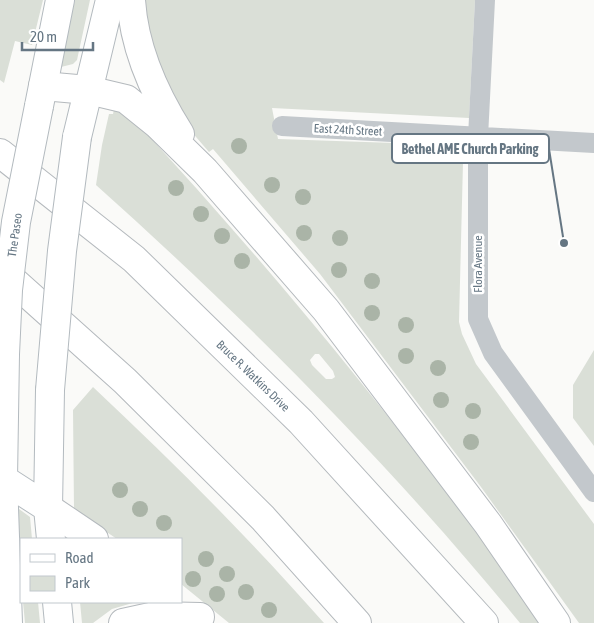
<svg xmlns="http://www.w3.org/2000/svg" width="594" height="623" font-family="'Asap Condensed',sans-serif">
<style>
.green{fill:#dadfd7;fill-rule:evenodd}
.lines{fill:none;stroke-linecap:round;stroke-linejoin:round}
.secondary-casing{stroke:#b3babf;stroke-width:30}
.motorway-casing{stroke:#b4b9bd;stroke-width:30}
.minor{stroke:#c3c8cc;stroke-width:20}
.secondary{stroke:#fff;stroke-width:28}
.motorway{stroke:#fff;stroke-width:28}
.secondary-bridge-casing{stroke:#b3babf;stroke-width:30;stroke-linecap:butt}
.secondary-bridge{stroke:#fff;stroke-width:28}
.tree{fill:#aab4a7}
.labels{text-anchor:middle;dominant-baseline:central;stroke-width:5;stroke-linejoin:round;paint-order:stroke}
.street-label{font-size:12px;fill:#657683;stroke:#fff}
.leader{fill:none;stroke:#657683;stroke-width:2}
.callout-dot{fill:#657683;stroke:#fff;stroke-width:2}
.callout{fill:#fff;stroke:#657683;stroke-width:2}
.callout-label{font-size:14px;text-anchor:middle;font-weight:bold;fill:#657683}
</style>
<rect width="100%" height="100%" fill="#fafaf8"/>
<path class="green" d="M0,0H43L32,45L15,41L4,83L0,80Z
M75,0H90L77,60L73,64L61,67L60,65Z
M139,0H475L469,118L272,108L278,139L453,145L458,147L463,162L459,322L462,334L476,364L594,524V623H579L481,487L320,274L213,149L209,152L190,130L162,85Z
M114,109L125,114L137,123C283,281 418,447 542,623H520C391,465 248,321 96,185L102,145L109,114H113ZM315,354H319L333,371L335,377L332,379H326L312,365L310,360Z
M594,350V446L573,418V385Z
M93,387C174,463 251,540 324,623H229L181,584V539H117L74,510L73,410Z
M17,509H19L30,517L32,539H21V585L14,514Z
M23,602H38L40,623H25Z
M80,602H136L112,609L93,623H82Z"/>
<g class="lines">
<g class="secondary-casing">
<path id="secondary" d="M39,106L60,0
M77,137L110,0
M5,354L3,479L8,623
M50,390L48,508L51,539
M0,477L48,508
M57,602L59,623"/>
</g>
<g class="motorway-casing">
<path id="motorway" d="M131,0C134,49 154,93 180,134
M43,86L88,90L126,99L157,124L205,171L326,310L488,524L556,623
M0,153L134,259L301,422L484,623
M0,269L125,381L263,518L357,623
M48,508L94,539
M123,623L155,616L200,617"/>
</g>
<path class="minor" d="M485,0L478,137V319L493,353L594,492
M282,126L594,143"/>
<use href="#secondary" class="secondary"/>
<use href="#motorway" class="motorway"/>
<g class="secondary-bridge-casing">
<path id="secondary-bridge" d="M5,354L8,290L16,222L39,106
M50,390L62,251L77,137"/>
</g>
<use href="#secondary-bridge" class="secondary-bridge"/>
</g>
<g class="tree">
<circle cx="239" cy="146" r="8"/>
<circle cx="272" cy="185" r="8"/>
<circle cx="176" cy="188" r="8"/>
<circle cx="303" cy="197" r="8"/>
<circle cx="201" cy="214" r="8"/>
<circle cx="304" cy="233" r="8"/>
<circle cx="222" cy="236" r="8"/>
<circle cx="340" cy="238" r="8"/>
<circle cx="242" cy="261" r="8"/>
<circle cx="339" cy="270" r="8"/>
<circle cx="372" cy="281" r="8"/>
<circle cx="372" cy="313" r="8"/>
<circle cx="406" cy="325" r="8"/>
<circle cx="406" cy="356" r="8"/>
<circle cx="438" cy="368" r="8"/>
<circle cx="441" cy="400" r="8"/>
<circle cx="473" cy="411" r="8"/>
<circle cx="471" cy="442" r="8"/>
<circle cx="120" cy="490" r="8"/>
<circle cx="140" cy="509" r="8"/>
<circle cx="164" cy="523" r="8"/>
<circle cx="206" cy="559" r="8"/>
<circle cx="227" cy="574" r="8"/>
<circle cx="193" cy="579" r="8"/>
<circle cx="246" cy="592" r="8"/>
<circle cx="217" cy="594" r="8"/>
<circle cx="269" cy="610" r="8"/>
</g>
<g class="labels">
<g class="street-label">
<text transform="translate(348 130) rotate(3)">East 24th Street</text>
<text transform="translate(15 235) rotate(-82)">The Paseo</text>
<text transform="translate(478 264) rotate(-90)">Flora Avenue</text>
<text transform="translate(253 376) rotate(44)">Bruce R. Watkins Drive</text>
</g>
</g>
<path class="leader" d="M564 243L549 149"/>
<circle class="callout-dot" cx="564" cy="243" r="5"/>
<rect class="callout" x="392" y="134" width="157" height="29" rx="5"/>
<g class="callout-label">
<text x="470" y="154">Bethel AME Church Parking</text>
</g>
<rect x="20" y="538" width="162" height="65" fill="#ffffff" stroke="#c1c8cd"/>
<rect x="30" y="554" width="25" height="8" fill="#ffffff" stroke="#c1c8cd"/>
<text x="65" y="563" font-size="15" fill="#657683">Road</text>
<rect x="30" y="576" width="25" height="15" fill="#dadfd7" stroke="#c1c8cd"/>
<text x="65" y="588" font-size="15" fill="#657683">Park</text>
<path d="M22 42v8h71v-8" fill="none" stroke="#657683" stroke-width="2.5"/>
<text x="30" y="42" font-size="15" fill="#657683" stroke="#ffffff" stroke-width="4" paint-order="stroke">20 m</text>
</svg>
